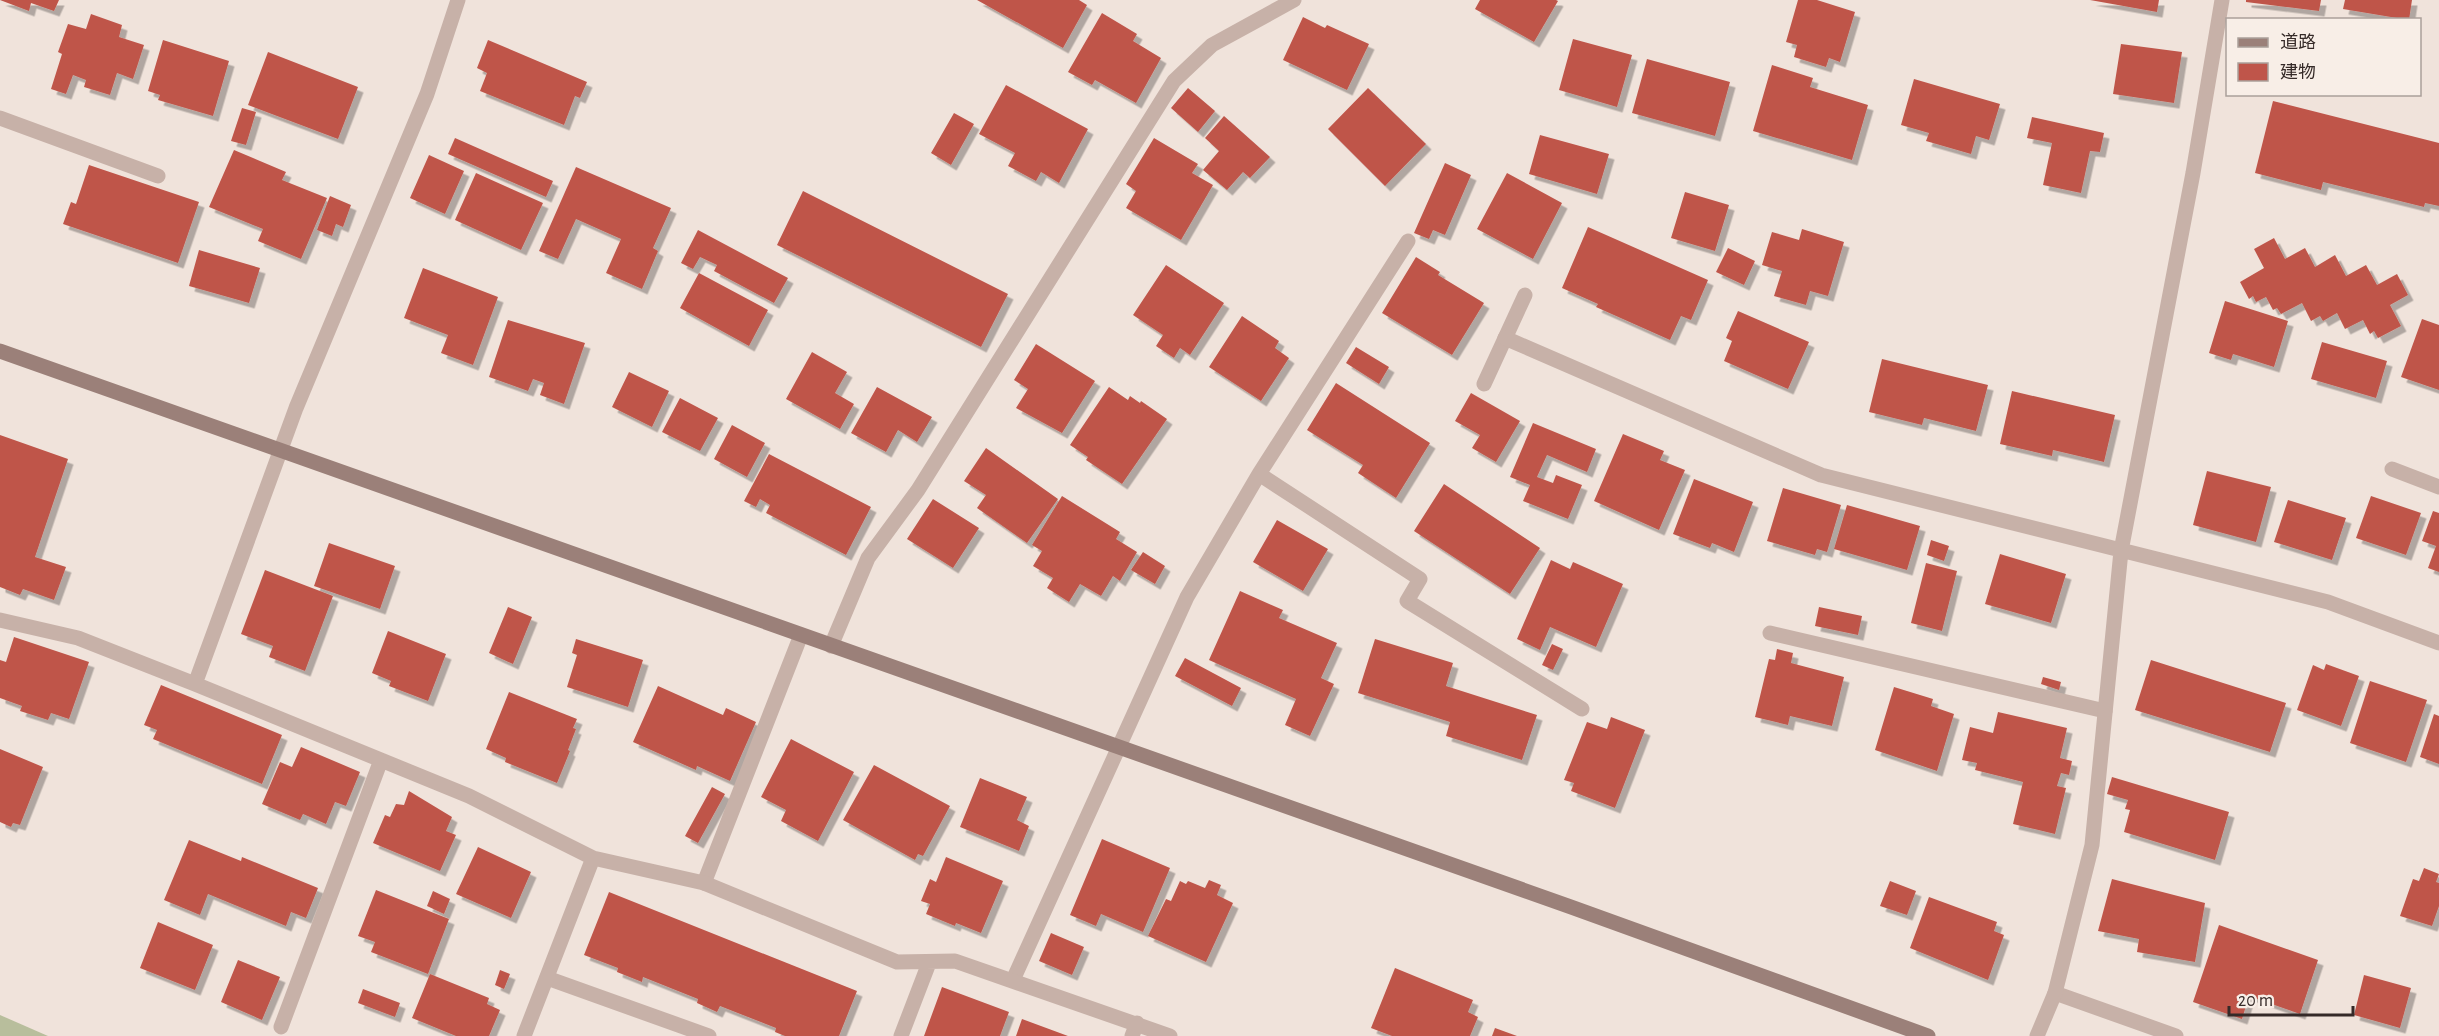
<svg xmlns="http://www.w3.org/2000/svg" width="2439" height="1036" font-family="'Alegreya Sans','Noto Sans JP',sans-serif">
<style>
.green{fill:#b8be9c}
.building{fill:#bf554a;filter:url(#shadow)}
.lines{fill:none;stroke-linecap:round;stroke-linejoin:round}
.lane{stroke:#c7b1a8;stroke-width:15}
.street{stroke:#c7b1a8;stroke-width:15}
.secondary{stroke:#9b8079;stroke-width:15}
</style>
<defs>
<filter id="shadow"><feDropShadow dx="5.5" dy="5.5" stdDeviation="0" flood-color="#0004"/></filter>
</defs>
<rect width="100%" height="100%" fill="#f0e3db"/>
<path class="green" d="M0,1015L48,1036H0Z"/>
<path class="building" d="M0,0H59L54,11L31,3L29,11Z
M977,0H1079L1087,5L1063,48Z
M1480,0H1556L1558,1L1534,42L1475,9Z
M1798,0H1817L1855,12L1840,62L1829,58L1826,67L1794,57L1797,45L1786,42Z
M2090,0H2159L2157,12Z
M2246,0H2321L2319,11L2246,2Z
M2345,0H2412L2409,20L2343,9Z
M1102,13L1137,34L1133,41L1161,58L1136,103L1095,80L1092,85L1068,72Z
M91,14L122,25L119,37L144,45L133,79L117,73L110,95L84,87L86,80L73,75L66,94L51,89L62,54L58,52L68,24L86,29Z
M1303,17L1325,28L1327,25L1369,44L1347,90L1283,60Z
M1573,39L1632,55L1617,107L1559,90Z
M163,40L229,61L213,116L158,100L160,95L148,91Z
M488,40L587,82L580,98L575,96L564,125L480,91L487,73L477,68Z
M2121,44L2182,52L2174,103L2113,94Z
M268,52L358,87L338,139L248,105Z
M1647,59L1730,82L1715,136L1632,113Z
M1772,65L1813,78L1810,87L1868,105L1852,160L1753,131Z
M1914,79L2000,104L1989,140L1976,136L1971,154L1926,141L1929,133L1901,125Z
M1006,85L1088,129L1059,183L1041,172L1036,181L1008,166L1015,153L979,134Z
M1188,88L1215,111L1198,132L1171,108Z
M1368,88L1426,144L1385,186L1328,129Z
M2273,101L2439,143V206L2425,203L2424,207L2323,182L2321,190L2255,173Z
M242,108L256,112L246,145L231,141Z
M954,113L974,124L951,165L931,153Z
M1224,116L1270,157L1250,178L1243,172L1227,190L1203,170L1219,151L1205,138Z
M2032,117L2104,133L2100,152L2090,151L2081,193L2043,185L2052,143L2027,138Z
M1540,135L1609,154L1597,194L1529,174Z
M455,138L553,181L546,197L448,154Z
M1154,138L1198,164L1192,173L1213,185L1181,240L1126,208L1136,191L1126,184Z
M234,150L286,172L282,180L327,198L301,259L258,241L263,229L209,207Z
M429,155L464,171L445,214L410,198Z
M1445,163L1471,175L1445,235L1433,230L1429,239L1414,233Z
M89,165L199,202L178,263L63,224L71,202L76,204Z
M576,167L671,208L653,248L658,251L642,289L606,273L621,239L576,219L558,259L539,251Z
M476,173L543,203L521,250L455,220Z
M1507,173L1562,203L1533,259L1477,229Z
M803,191L1008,294L981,347L777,245Z
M1685,192L1729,205L1715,251L1671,238Z
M330,196L351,205L343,227L336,224L332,236L317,230Z
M1588,227L1708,280L1691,320L1681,316L1670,340L1596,307L1598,304L1562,288Z
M1802,229L1844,242L1828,296L1810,291L1806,305L1774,296L1782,271L1762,265L1772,232L1799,240Z
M698,230L788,278L774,303L714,271L717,265L700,257L693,269L681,263Z
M2274,238L2285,259L2305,248L2315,267L2335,255L2346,276L2366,265L2377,285L2397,274L2408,295L2390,305L2401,326L2378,338L2374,331L2370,334L2363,320L2345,329L2337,313L2323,321L2320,316L2311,321L2302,303L2281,314L2277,308L2273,310L2266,297L2256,302L2253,296L2249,299L2240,282L2264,268L2254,249Z
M1728,248L1755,261L1744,285L1716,272Z
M199,250L260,268L249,303L189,286Z
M1416,257L1440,272L1438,275L1484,303L1452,355L1382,313Z
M1166,265L1224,303L1190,355L1180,348L1174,358L1156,346L1163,335L1133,315Z
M423,268L498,297L473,365L441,353L448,335L404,318Z
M699,273L768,310L749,346L680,308Z
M2225,301L2288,321L2274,367L2233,354L2231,360L2209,353Z
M1738,311L1809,342L1788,389L1724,361L1732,341L1726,338Z
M1242,316L1279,341L1275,348L1289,358L1261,401L1209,367Z
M2422,319L2439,325V390L2401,377Z
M508,320L585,343L564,404L540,395L544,383L533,379L528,391L489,377Z
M2322,342L2387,361L2376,398L2311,379Z
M1036,344L1095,381L1062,433L1016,408L1028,389L1014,380Z
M1356,347L1389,367L1379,384L1346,363Z
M812,352L847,372L835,393L854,404L840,429L786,399Z
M1882,359L1988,385L1976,431L1924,418L1922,425L1869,412Z
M629,372L669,391L652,427L612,407Z
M1336,383L1430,443L1396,498L1358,473L1363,465L1307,430Z
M877,387L932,417L917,442L898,430L886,452L851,433Z
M1109,387L1128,400L1130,396L1140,403L1141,401L1167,419L1122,484L1086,460L1088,457L1070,445Z
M2012,391L2115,415L2104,462L2053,450L2052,456L2000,444Z
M1471,393L1520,421L1496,462L1472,448L1480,435L1455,421Z
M680,398L718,418L700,451L662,432Z
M1533,423L1596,449L1587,472L1547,455L1537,477L1553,483L1556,475L1582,485L1568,519L1523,501L1530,485L1510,477Z
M732,425L765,443L747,477L714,459Z
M1623,434L1664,451L1660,460L1685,470L1659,530L1594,501Z
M0,435L68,459L35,557L66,567L54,600L23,589L20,595L0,587Z
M986,448L1058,499L1027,543L977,508L986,495L964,481Z
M769,454L871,507L846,555L766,513L770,505L760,499L756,507L744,501Z
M2207,471L2271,487L2256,542L2193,525Z
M1694,479L1753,502L1734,552L1712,543L1710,548L1673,534Z
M1444,484L1540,548L1510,594L1414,531Z
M1783,488L1841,505L1827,552L1817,549L1815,555L1767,541Z
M1062,496L1120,532L1116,539L1137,552L1120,581L1113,576L1101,596L1080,584L1069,602L1047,588L1053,578L1033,566L1042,551L1032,545Z
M2371,496L2421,513L2406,555L2356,538Z
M933,499L979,528L953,568L907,539Z
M2288,500L2346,518L2332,560L2274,542Z
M1847,505L1920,526L1907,570L1834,549Z
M2433,511L2439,513V572L2428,568L2436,546L2422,541Z
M1277,520L1328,549L1303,591L1253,562Z
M1931,540L1949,546L1944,561L1927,555Z
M329,543L395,566L380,609L314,586Z
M1143,552L1165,566L1155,584L1131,570Z
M2000,554L2066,574L2051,623L1985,604Z
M1551,560L1570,569L1573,562L1623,584L1596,647L1550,627L1540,650L1517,639Z
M1926,563L1957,571L1942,631L1911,623Z
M265,570L333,596L305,671L269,657L273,646L241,634Z
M1240,591L1283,610L1279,618L1337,643L1321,678L1334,684L1310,736L1285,725L1296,699L1209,660Z
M508,607L532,617L513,664L489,653Z
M1819,607L1862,616L1858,635L1815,626Z
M388,631L446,654L428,701L389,686L391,681L372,673Z
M14,637L89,662L69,719L51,713L48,720L20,711L22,706L0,698V660L6,662Z
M576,639L643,660L628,707L567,687L577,655L572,653Z
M1375,639L1453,663L1446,686L1537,715L1522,760L1446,736L1450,722L1358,693Z
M1552,644L1563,649L1553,670L1542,665Z
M1777,649L1793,653L1791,663L1844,677L1832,726L1790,716L1788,725L1755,717L1769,659L1775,660Z
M1185,658L1241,688L1232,706L1175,676Z
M2151,660L2286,703L2270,752L2135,710Z
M2326,664L2359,676L2341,726L2297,710L2313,665L2324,670Z
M2043,677L2061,682L2059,690L2041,684Z
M2370,681L2427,700L2406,762L2350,743Z
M161,685L282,735L262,784L153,739L157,730L144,725Z
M658,686L723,715L726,708L756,722L730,781L697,766L696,770L633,742Z
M1894,687L1933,699L1931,706L1954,714L1937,771L1875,750Z
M509,692L577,719L573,728L576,729L568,750L570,751L557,783L505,762L506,758L486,749Z
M1998,712L2067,728L2060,758L2072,761L2069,775L2061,773L2057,786L2066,788L2055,834L2013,824L2023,782L1975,770L1977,763L1962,760L1970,727L1993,733Z
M2434,714L2439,716V764L2420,757Z
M1611,717L1645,730L1615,808L1571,791L1574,783L1564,780L1587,722L1607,729Z
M791,739L854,772L818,841L781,821L786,810L761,797Z
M301,747L360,772L346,806L335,802L326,824L303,814L300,820L262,804L280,762L292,767Z
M0,749L43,767L20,825L13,823L11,827L0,822Z
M874,765L950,806L923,856L918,854L915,860L843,820Z
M2112,777L2229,812L2215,860L2124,832L2130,810L2125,809L2128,800L2107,794Z
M980,778L1027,797L1017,820L1029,826L1019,851L960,827Z
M712,787L725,794L698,843L685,836Z
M409,791L452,817L446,831L456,835L440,871L373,843L385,815L390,817L396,804L404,805Z
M1102,839L1170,868L1143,932L1101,914L1096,926L1070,915Z
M189,840L241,861L242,857L318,888L306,918L291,912L286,926L208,894L200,915L164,900Z
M478,847L531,872L511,918L456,894Z
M946,857L1003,881L981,933L956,923L955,926L926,914L930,904L921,901L930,879L936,882Z
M2424,868L2439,874L2436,882L2439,883V906L2432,926L2400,916L2413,879L2419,881Z
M2112,879L2205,903L2195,962L2137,952L2139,939L2098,931Z
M1209,880L1221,885L1217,895L1233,903L1206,962L1148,936L1166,899L1171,901L1180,881L1186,884L1188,881L1205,888Z
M1890,881L1916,891L1907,915L1880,906Z
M376,890L449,919L428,974L371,952L375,942L358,936Z
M433,891L450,899L444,914L427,906Z
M609,892L857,991L839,1036H785L775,1032L776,1028L720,1006L717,1012L697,1003L698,999L643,977L642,982L617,972L618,968L584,955Z
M1929,897L1997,922L1994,931L2004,935L1988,980L1910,948Z
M158,922L213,945L195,990L140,968Z
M2219,925L2318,960L2300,1014L2249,996L2242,1019L2193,1002Z
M1051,933L1084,947L1072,975L1039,961Z
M238,960L280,977L262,1020L221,1002Z
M1395,968L1473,1000L1468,1012L1478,1017L1470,1036H1392L1371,1028Z
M500,970L510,974L504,989L495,985Z
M430,974L489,998L487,1004L500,1010L489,1036H456L412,1018Z
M2364,975L2411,988L2400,1028L2354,1015Z
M942,987L1009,1012L1000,1036H924Z
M363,989L400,1003L395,1017L358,1003Z
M1022,1019L1068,1036H1016Z
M1495,1028L1517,1036H1492Z"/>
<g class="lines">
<path class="lane" d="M0,118L158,176
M1484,384L1525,295
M1259,474L1420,579L1407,601L1582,709
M1770,633L2105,711
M704,883L801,635
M547,978L709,1036
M1013,980L1187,597L1259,474L1408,241
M2055,993L2176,1036
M1132,1036L1137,1023"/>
<path class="street" d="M1505,338L1821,475L2328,602L2439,643
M2392,469L2439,487
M0,620L78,638L195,684L469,796L593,858L704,883L897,962L955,961L1170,1036
M831,646L868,558L918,490L1174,81L1212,45L1294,0
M195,684L296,408L427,94L458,0
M281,1027L381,760
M524,1036L593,858
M901,1036L929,963
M2037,1036L2055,993L2092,845L2121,551L2193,173L2222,0"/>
<path class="secondary" d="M0,351L1571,907L1928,1036"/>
</g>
<rect x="2226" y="18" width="195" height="78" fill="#f8eee7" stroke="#aaa09b" stroke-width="1.5"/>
<rect x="2238" y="38" width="30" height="9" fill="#9b8079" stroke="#aaa09b" stroke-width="1.5"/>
<text x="2280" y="48" font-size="18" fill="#352a28">道路</text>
<rect x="2238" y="63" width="30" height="18" fill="#bf554a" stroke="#aaa09b" stroke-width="1.5"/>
<text x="2280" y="78" font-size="18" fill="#352a28">建物</text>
<path d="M2229 1006v9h124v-9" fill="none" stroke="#352a28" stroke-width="3"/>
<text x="2238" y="1006" font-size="18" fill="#352a28" stroke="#f8eee7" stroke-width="4.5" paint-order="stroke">20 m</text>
</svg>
